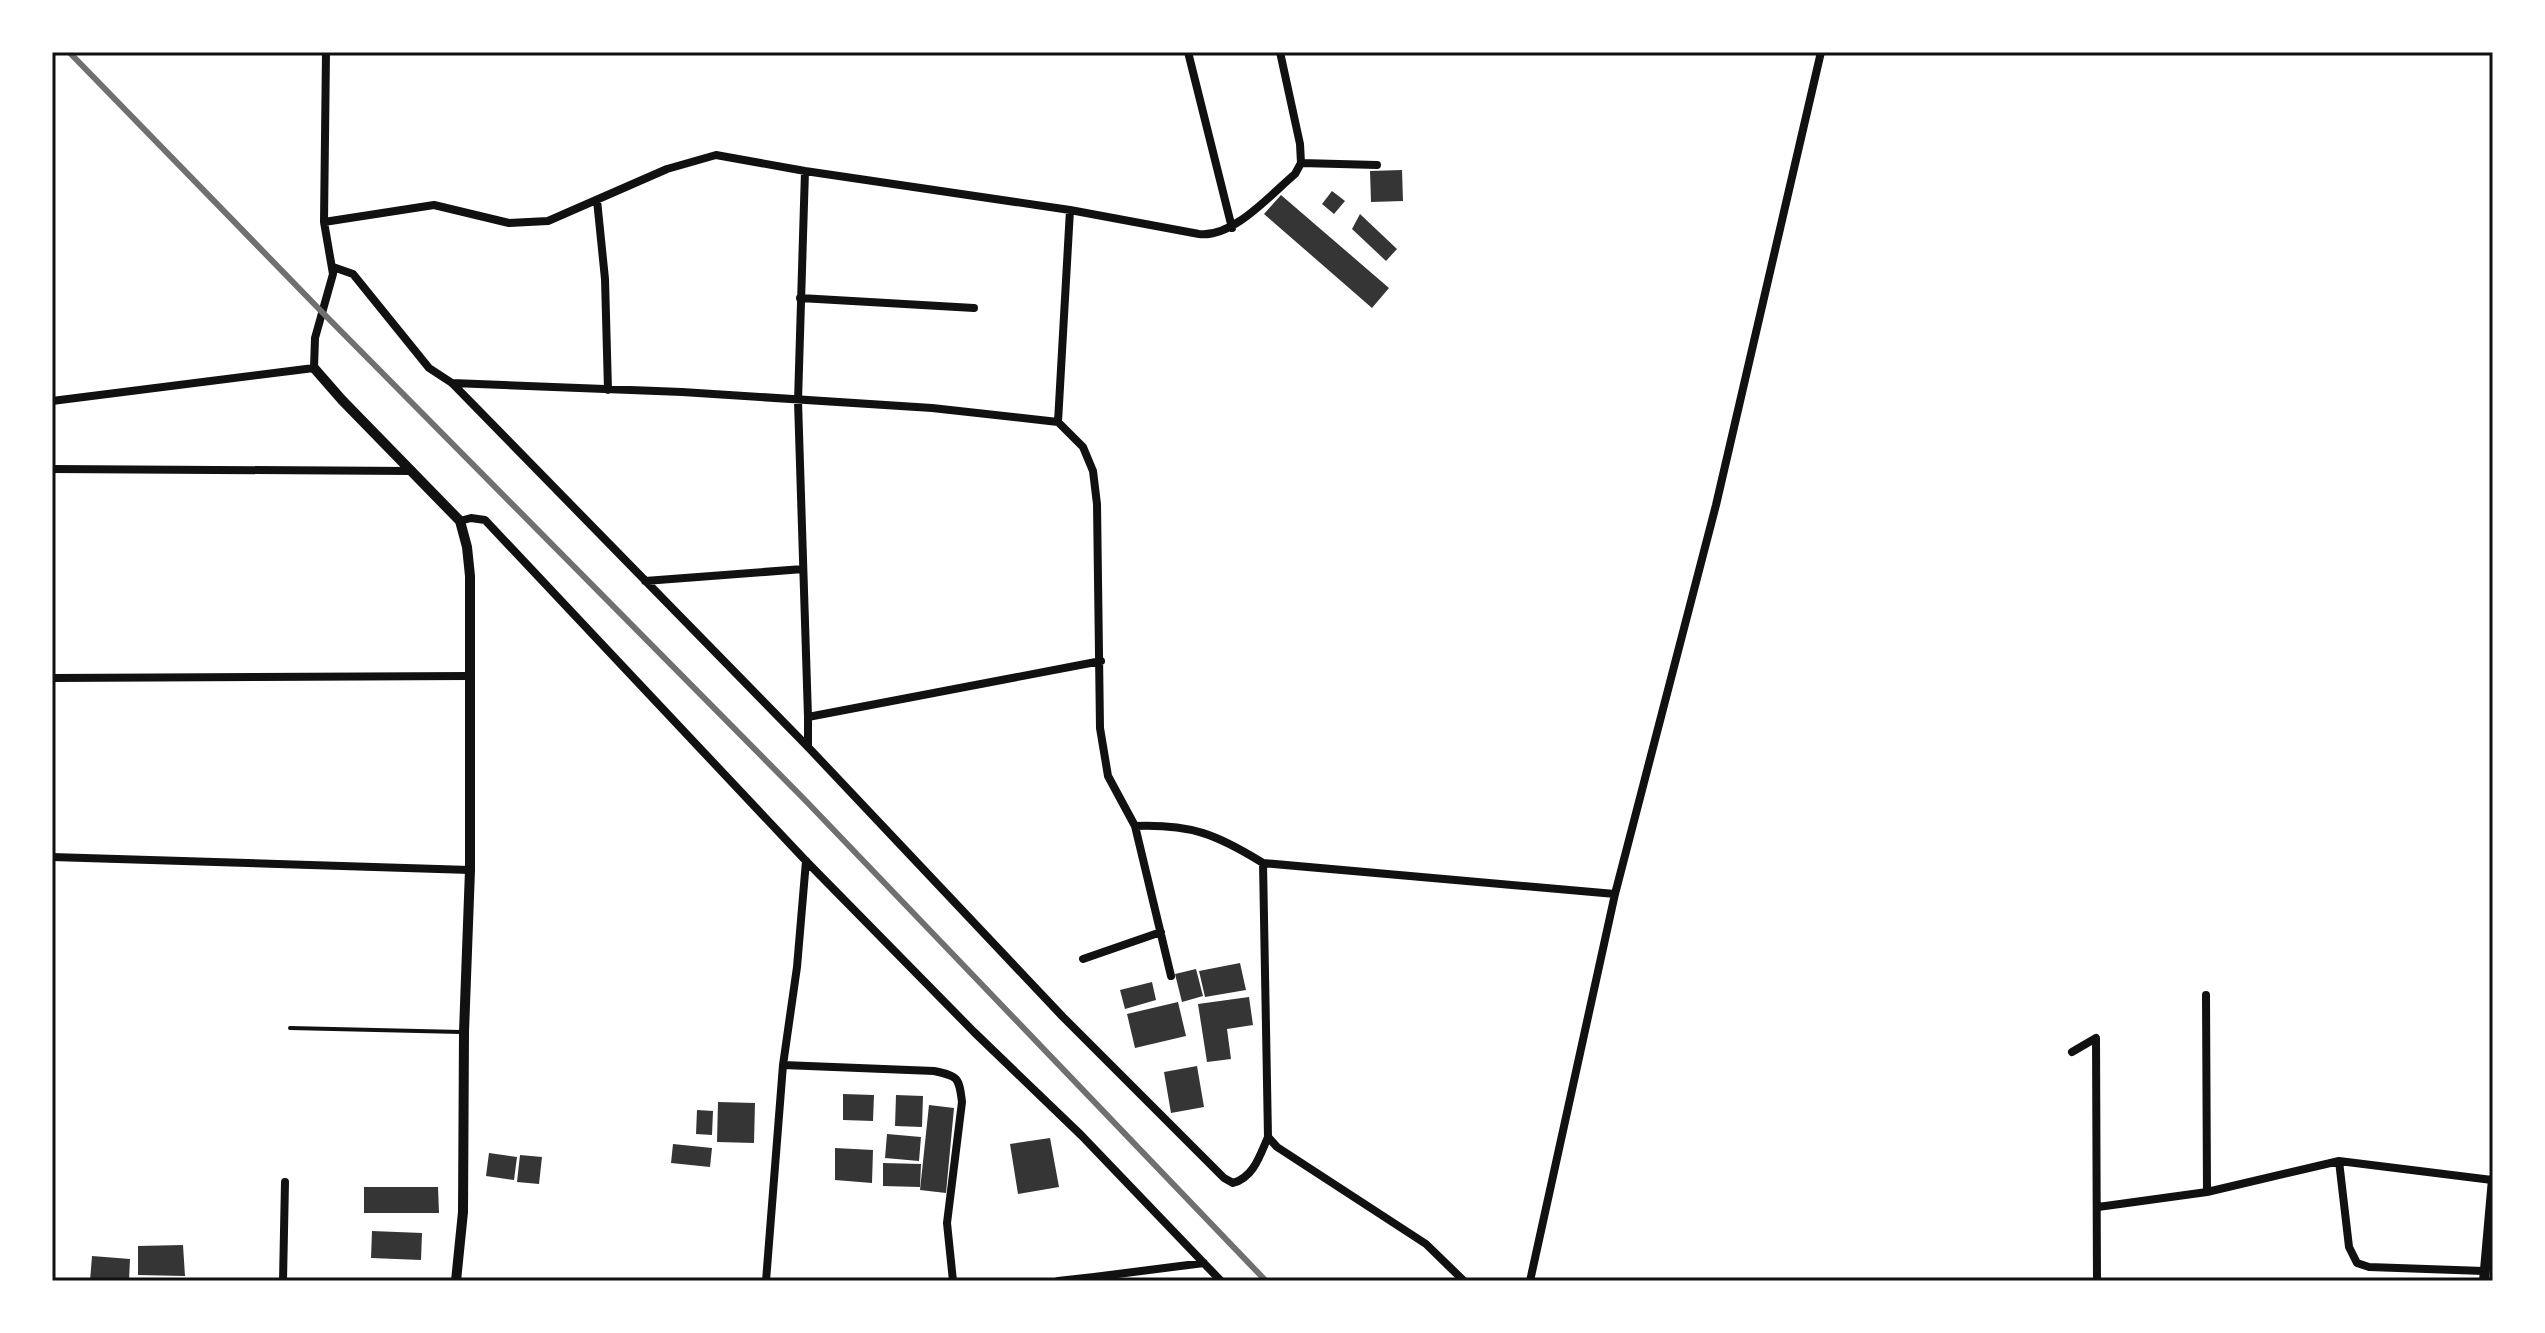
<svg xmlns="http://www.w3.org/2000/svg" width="2545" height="1333" font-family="'Titillium Web',sans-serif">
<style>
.building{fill:#353535}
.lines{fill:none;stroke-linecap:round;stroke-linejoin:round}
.service{stroke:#111;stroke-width:4}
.minor{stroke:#111;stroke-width:8}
.tertiary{stroke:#111;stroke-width:10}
.rail{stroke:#707070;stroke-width:6}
.neatline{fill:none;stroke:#111;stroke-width:3}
</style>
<rect width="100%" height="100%" fill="#fff"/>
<path class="building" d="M1402,170L1403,201L1371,202L1370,171Z
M1332,191L1345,201L1334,214L1322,204Z
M1281,195L1389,288L1372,308L1264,214Z
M1360,214L1397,249L1386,261L1352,229Z
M1240,963L1246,990L1205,997L1199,971Z
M1196,969L1203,996L1182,1002L1175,974Z
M1152,982L1156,1000L1125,1009L1120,990Z
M1249,997L1253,1025L1227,1029L1231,1059L1207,1062L1198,1004Z
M1178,1002L1186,1036L1135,1048L1127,1014Z
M1197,1066L1204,1107L1171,1113L1164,1072Z
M843,1094L874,1095L873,1121L843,1120Z
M896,1095L923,1096L922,1127L895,1126Z
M718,1102L755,1103L754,1143L717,1142Z
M929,1105L954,1108L946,1193L920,1190Z
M697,1110L713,1111L712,1135L696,1134Z
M887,1134L921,1137L919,1161L885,1158Z
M1050,1138L1059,1187L1018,1194L1010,1144Z
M673,1144L712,1148L710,1167L671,1163Z
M835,1148L873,1150L872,1183L835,1180Z
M489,1153L517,1157L514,1180L486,1176Z
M520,1155L542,1157L539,1184L517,1182Z
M883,1163L921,1164L920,1187L883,1186Z
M364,1187H438L439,1213H364Z
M372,1231L422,1233L421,1260L371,1258Z
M183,1245L185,1276L138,1275V1246Z
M92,1256L130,1259L129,1281H90Z"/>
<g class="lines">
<path class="service" d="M290,1028L461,1032"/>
<path class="minor" d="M1188,52L1232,228
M1301,163L1377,165
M805,171L798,401L808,717L1101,661
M597,200L605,279L608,390
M324,222L434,205L509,223L548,221L667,169L716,155L805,171L1070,210L1199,234C1233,238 1270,195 1295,174L1301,163L1300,144L1280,52
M333,267L353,274L429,368L452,383L808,747L1063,1017L1224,1178L1233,1183C1254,1177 1260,1155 1268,1137
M800,298L974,308
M452,383L682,392L932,408L1058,422L1083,447L1093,471L1097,504L1100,728L1108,776L1135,826C1191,824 1216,834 1263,863L1615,894
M52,401L314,368L315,338L333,274L324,222L326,52
M1058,422L1070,210
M52,469L412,471
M460,521L471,518L485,520L806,861L974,1032L1081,1135L1221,1281
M645,581L803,569
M52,678L470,676
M808,747V717
M1135,826L1171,976
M52,857L470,870
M1263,863L1268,1137L1277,1147L1426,1244L1464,1281
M1083,959L1161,932
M2206,995L2207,1192
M2072,1052L2096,1038L2097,1281
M783,1065L934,1071C958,1076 959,1077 962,1102L947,1223L953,1281
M2339,1161L2349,1247L2357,1263L2369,1267L2484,1271
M2098,1207L2207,1192L2339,1161L2492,1180
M1094,1277L1204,1263
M283,1281L285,1182
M766,1281L783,1065L797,967L806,861
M1058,1281L1094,1277L1095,1280
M1530,1281L1615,894L1716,505L1821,52"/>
<path class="tertiary" d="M314,368L342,400L460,521L467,547L470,576V870L464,1032L463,1212L456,1281
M2484,1281L2493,1179"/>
<path class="rail" d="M69,52L322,312L805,800L1266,1281"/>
</g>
<rect width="2545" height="1333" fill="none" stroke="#ffffff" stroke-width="108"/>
<rect x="54" y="54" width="2437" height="1225" class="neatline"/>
</svg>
